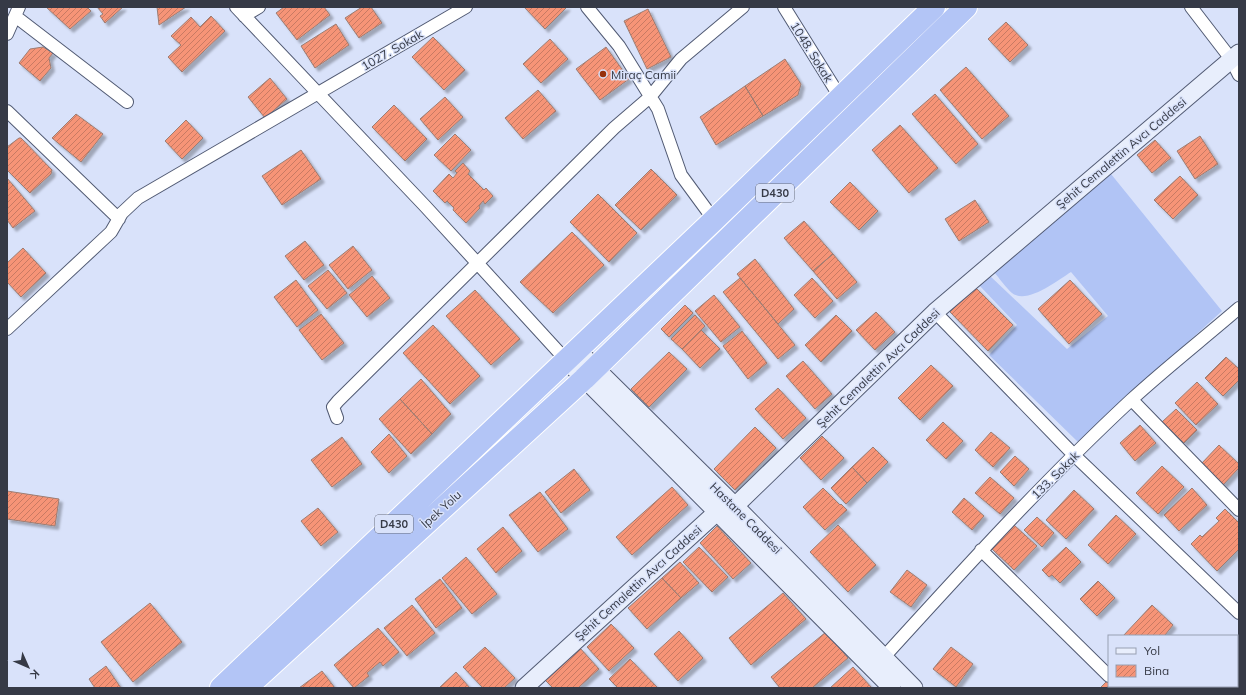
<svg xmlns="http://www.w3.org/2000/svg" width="1246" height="695" font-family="Mulish,sans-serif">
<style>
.garden{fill:#b1c4f5}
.building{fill:url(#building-hatch);stroke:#9c7d73;filter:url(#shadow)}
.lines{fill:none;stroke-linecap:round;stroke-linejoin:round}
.street-casing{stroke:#515a73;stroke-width:14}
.secondary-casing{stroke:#515a73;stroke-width:19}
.highway-casing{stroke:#fff;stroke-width:24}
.street{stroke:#fff;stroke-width:12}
.secondary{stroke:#e8eefc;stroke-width:17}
.highway{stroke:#b3c5f6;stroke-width:22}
.poi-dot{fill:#97300c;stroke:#d9e2fa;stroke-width:1.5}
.labels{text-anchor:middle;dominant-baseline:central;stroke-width:3;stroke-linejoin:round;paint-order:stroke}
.shield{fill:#d9e2fa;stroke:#676c7c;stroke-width:1}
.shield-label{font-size:11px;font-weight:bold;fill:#363a46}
.street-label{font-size:12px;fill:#363a46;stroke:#d9e2fa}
.poi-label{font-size:12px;fill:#363a46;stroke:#d9e2fa;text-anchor:start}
</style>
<defs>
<pattern id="building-hatch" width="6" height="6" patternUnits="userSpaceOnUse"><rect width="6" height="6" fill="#f69477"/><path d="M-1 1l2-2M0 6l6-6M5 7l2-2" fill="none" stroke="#c87a63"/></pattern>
<filter id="shadow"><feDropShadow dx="3.5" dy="3.5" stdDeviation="1" flood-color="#0004"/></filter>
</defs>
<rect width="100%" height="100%" fill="#d9e2fa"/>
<path class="garden" d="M1111,174L1222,311L1078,442L989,355L1017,325L979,285L989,275L1067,349L1108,316L1071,272C1058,280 1027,305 1012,293C1006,288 1000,279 994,272Z"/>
<path class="building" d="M46,7H87L91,11L70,29Z
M97,7H123L105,23L100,16L103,14Z
M157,7H186L159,25Z
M284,7H324L330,15L297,40L276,13Z
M362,7H371L382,23L359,38L345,18Z
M524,7H567L545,29Z
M648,9L671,57L647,69L624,21Z
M211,16L225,31L182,72L168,57L181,45L171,36L191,17L200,27Z
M1006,22L1028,45L1010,62L988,39Z
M336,24L349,45L315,68L301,46Z
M433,37L465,70L444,90L412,57Z
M550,39L568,59L541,83L523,64Z
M43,47L53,53L49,58L51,68L40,81L19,63L30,49Z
M606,47L629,79L600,100L576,69Z
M785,59L801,84L798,95L763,116L745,86Z
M966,67L1009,116L982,139L940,90Z
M270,78L287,99L265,118L248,97Z
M745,86L763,116L716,145L700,117Z
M538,90L556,111L523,139L505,118Z
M935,94L978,144L956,164L912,114Z
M445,97L463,117L438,140L420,119Z
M394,105L427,139L405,161L372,127Z
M76,114L103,134L81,162L52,138Z
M186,120L203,138L182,159L165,141Z
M900,125L938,168L909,193L872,150Z
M455,134L471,150L451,171L434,155Z
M1200,136L1218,164L1195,179L1177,151Z
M19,138H21L52,170L51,174L30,193L7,170V147Z
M1155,140L1171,158L1152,173L1137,155Z
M301,150L321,179L282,205L262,176Z
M463,163L470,171L468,174L484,190L486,188L493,196L485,204L483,201L479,206L480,208L466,223L453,210L454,208L447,201L445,203L433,191L449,174L453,178L457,173L455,171Z
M651,169L677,195L641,230L615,205Z
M1180,176L1198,195L1173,219L1154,200Z
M7,178L35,211L13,228L7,220Z
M850,182L878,211L859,230L830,202Z
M598,194L637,233L609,262L570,222Z
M975,200L989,222L959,241L945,219Z
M804,221L833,254L813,271L784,238Z
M572,232L604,265L553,313L520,282Z
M305,241L324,265L304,280L285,256Z
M353,246L372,270L348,289L329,265Z
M23,248L46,273L21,297L7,282V263Z
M833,254L857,282L837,299L813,271Z
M755,259L794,309L778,324L737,274Z
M328,270L347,293L327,309L308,286Z
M372,276L390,298L367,317L349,295Z
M740,278L795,345L778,359L723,292Z
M812,278L833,301L815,318L794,295Z
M296,280L318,310L297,327L274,297Z
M1070,280L1102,314L1069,344L1038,309Z
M975,287L1013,325L988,351L950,312Z
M475,290L520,339L491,365L446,316Z
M714,295L740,327L721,342L695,311Z
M685,305L693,313L669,337L661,329Z
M876,312L895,332L875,350L856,330Z
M321,314L344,343L322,360L299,330Z
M695,315L705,326L682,349L671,339Z
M836,315L852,331L821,362L805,345Z
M433,325L480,376L450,404L403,353Z
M701,330L720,349L700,368L682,349Z
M742,331L767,363L748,379L723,346Z
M669,352L687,369L649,407L631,389Z
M1226,357L1239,369V380L1223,396L1205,378Z
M803,361L832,394L815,409L786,376Z
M931,365L953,386L920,420L898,398Z
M421,379L451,414L432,434L400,399Z
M1197,382L1218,404L1196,425L1175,403Z
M778,388L806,418L783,439L755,409Z
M400,399L432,434L411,454L379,419Z
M1176,409L1197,430L1184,443L1162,422Z
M943,422L963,441L946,459L926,440Z
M1140,425L1156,443L1135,461L1120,443Z
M755,427L776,448L735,490L714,469Z
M991,432L1010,448L993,467L975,450Z
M389,434L407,456L389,473L371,452Z
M822,436L844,458L821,480L800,458Z
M342,437L362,464L332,487L311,460Z
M1219,445L1239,464V468L1223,485L1201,464Z
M873,447L888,462L867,483L852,467Z
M1015,456L1029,469L1014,486L1000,472Z
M1162,466L1184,487L1158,514L1136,493Z
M852,467L867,483L846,504L831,488Z
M574,469L590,490L561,513L545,492Z
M990,477L1014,498L1000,514L975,493Z
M672,487L688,505L632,555L616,537Z
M823,488L840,505L841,504L847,510L825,530L803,507Z
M1192,488L1207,505L1179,531L1164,515Z
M1074,490L1094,509L1066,539L1046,520Z
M7,491L59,499L55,526L7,519Z
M540,492L568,529L538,552L509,515Z
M964,498L984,516L972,530L952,512Z
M318,508L338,532L321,546L301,521Z
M1225,509L1239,523V549L1217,571L1191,544L1200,535L1202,537L1219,521L1216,518Z
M1116,515L1136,534L1108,564L1088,545Z
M1037,517L1054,533L1042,547L1024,530Z
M838,525L876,565L848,592L810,552Z
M1014,525L1037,546L1014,570L992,549Z
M717,526L751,563L733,579L700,543Z
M503,527L522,551L496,573L477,549Z
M699,547L728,577L712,592L683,562Z
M1066,547L1081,562L1060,583L1052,575L1049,577L1042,570Z
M466,557L497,594L472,614L442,578Z
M680,562L699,583L681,598L662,578Z
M907,570L927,585L911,607L890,592Z
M662,578L681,598L647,629L628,608Z
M440,579L462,608L436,628L415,599Z
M1098,581L1115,598L1097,616L1080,599Z
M783,593L806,619L751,665L729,638Z
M150,603L182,642L133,682L101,642Z
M412,605L435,633L407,656L384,628Z
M1152,605L1173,625L1165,635L1166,636H1123Z
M611,624L634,648L609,671L587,647Z
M378,628L399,652L383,666L380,662L367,673L369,676L354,688L334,665Z
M679,631L703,658L678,681L654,654Z
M826,632L848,658L812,688H780L771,677Z
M485,647L515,678L504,688H483L463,667Z
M951,647L973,664L956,687L933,669Z
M580,648L599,669L578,688H553L545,680Z
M630,659L657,687L656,688H618L609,679Z
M106,666L121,688H95L89,679Z
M853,667L872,688H830Z
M322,671L335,688H299Z
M456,672L470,688H439Z
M1108,680L1109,686L1116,688H1100Z"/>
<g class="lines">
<g class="street-casing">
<path id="street" d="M236,7L425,206L566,360
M587,7L619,46L658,109L681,175L714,220
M784,7L840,97
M1191,7L1231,59L1239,75
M15,16L127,102
M244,16L259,7
M7,34L19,7
M7,111L119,219
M935,312L1074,455L1239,613
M7,329L111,232L122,213L138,198L466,7
M1132,400L1239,510
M337,418L333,407L338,401L614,128L650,97L681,59L743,7
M981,550L1109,676
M884,657C964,569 1044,481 1131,400C1166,368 1203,339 1239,308
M1237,681L1239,679
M1120,686L1122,688"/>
</g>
<g class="secondary-casing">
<path id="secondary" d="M577,350L735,506L914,688
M566,360L892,688
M524,688L718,511L735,506L935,312L1239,53"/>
</g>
<g class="highway-casing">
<path id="highway" d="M221,688L714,220L934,7
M246,688L584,379L966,7"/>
</g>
<use href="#street" class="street"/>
<use href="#secondary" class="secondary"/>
<use href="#highway" class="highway"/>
</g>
<circle class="poi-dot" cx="603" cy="74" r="4"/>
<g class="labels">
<g class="shield">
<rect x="756" y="184" width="38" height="18" rx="3"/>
<rect x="375" y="515" width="38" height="18" rx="3"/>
</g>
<g class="shield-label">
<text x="775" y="193">D430</text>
<text x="394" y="524">D430</text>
</g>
<g class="street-label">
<text transform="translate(392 50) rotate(-30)">1027. Sokak</text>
<text transform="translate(812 52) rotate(58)">1048. Sokak</text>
<text transform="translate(1121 153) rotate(-40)">Şehit Cemalettin Avcı Caddesi</text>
<text transform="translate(878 368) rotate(-44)">Şehit Cemalettin Avcı Caddesi</text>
<text transform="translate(1055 475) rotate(-45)">133. Sokak</text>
<text transform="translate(441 509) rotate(-42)">İpek Yolu</text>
<text transform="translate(746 518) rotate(45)">Hastane Caddesi</text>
<text transform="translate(638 583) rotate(-42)">Şehit Cemalettin Avcı Caddesi</text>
</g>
<g class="poi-label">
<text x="611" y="74">Miraç Camii</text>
</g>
</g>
<rect width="1246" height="695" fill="none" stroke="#363a46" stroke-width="16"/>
<rect x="1108" y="635" width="130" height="52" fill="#d9e2fa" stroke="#989fb2"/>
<rect x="1116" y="648" width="20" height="6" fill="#e8eefc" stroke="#989fb2"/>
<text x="1144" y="655" font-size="12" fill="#363a46">Yol</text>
<rect x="1116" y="665" width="20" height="12" fill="url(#building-hatch)" stroke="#989fb2"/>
<text x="1144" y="675" font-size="12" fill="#363a46">Bina</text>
<g transform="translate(28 667) rotate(135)" stroke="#d9e2fa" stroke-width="3" paint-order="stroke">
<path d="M0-3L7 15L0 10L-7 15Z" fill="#363a46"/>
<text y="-6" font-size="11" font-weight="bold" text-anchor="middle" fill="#363a46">K</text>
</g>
</svg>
